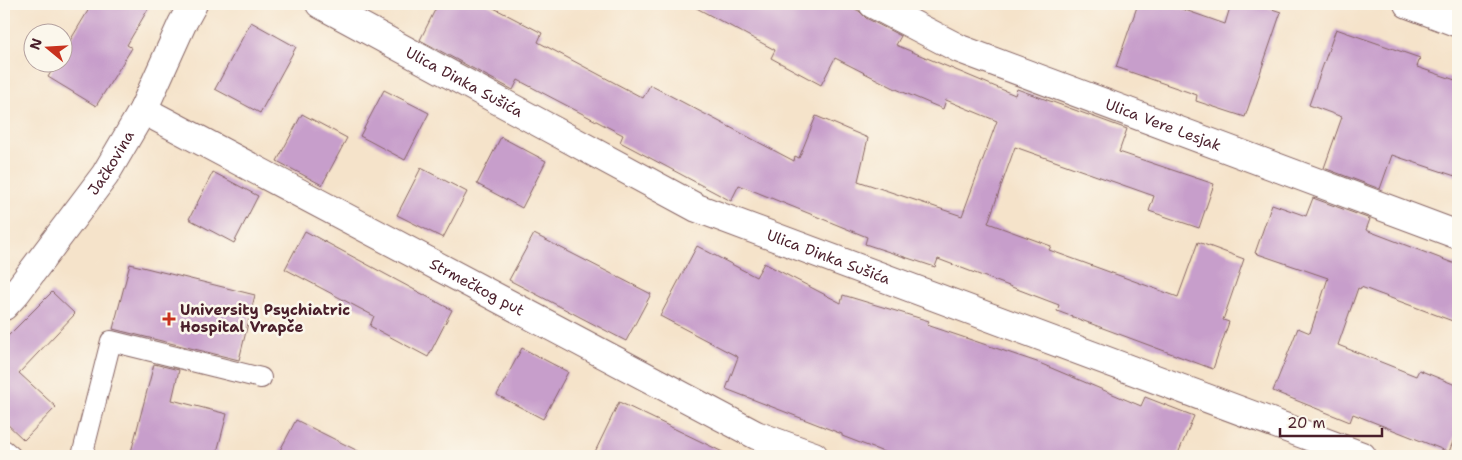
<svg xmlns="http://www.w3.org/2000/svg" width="1462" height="460" font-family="'Shantell Sans',sans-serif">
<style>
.building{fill:#c79ecb}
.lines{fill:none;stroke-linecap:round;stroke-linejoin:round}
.lane-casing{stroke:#866463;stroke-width:22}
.street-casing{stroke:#866463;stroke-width:30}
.secondary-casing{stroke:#866463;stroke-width:30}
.lane{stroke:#fff;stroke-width:20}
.street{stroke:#fff;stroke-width:28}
.secondary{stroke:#fff;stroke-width:28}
.poi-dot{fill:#c8321e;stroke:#fbf7ec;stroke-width:2}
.labels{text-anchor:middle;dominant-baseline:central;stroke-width:5;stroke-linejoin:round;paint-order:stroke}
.street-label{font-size:15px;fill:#4a1f2b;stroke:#fbf7ec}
.poi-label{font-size:15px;font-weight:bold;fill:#4a1f2b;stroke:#fbf7ec;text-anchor:start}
</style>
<rect width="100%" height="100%" fill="#fbf7ec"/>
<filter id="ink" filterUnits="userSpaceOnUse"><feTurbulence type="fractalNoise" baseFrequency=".02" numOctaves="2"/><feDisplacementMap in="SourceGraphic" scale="10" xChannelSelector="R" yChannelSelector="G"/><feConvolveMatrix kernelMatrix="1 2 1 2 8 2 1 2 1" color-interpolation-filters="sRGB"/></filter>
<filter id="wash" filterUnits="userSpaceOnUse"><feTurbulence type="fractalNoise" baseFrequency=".0096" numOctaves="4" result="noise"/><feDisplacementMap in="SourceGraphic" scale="20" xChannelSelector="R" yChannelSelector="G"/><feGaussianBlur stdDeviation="1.12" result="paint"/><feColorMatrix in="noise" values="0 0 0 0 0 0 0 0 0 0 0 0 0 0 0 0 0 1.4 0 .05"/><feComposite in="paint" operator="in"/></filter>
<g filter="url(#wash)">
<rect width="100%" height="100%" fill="#f5e3ca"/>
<g id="blocks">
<path class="building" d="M92,4H151L127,45L132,48L96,106L48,77L57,62H62V54Z
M438,4H486L542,33L538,42L643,98L650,85L794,161L795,156L799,158L816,116L868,138L858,181L962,216L997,121L946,100L943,109L896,89L835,58L821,85L771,58L775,50L689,4H845L859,11L866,18L901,36L896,45L1015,95L1017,89L1127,129L1119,152L1214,184L1199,228L1149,211L1154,196L1015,147L988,223L1051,246L1049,250L1178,297L1198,242L1244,259L1223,320L1229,322L1213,369L1057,311L1059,305L938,259L935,267L865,244L867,237L739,185L731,201L620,142L623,135L518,80L513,90L420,40Z
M1138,4H1168L1225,24L1231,4H1257L1281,12L1245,117L1196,101L1197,95L1116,67Z
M251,22L296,47L260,113L215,89Z
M1336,29L1420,58L1417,67L1458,81V177L1392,155L1380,189L1324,168L1342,117L1309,105Z
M384,90L429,113L405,160L360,136Z
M302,114L347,138L322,185L277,161Z
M501,137L546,161L522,208L477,184Z
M421,168L467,192L443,238L397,215Z
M213,172L258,196L234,243L189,219Z
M1313,198L1370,219L1366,230L1458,265V323L1361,287L1360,289L1358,288L1338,345L1416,376L1419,370L1458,386V428L1449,452L1353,414L1350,422L1273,391L1298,328L1310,333L1328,278L1255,253L1272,204L1306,216Z
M305,231L452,310L428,357L370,326L374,316L285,269Z
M534,234L651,294L626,341L509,280Z
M697,246L756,277L764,263L841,303L843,295L929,321L927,325L1037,362L1141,406L1145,397L1194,416L1177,456H894L842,436V434L726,389L738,357L660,316Z
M130,264L255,295L239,360L113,329Z
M52,292L75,314L19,373L56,407L24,440L4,421V340Z
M522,348L568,372L543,419L497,395Z
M154,364L179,370L172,400L227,414L216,456H130Z
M619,402L731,456H593Z
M296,420L368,456H277Z"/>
</g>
</g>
<g filter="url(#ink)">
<use href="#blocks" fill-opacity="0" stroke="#866463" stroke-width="1"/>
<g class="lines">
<g class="lane-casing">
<path id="lane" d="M4,450L11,456
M82,456L111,341L261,378"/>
</g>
<g class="street-casing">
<g id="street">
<path id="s1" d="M320,4L697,208L1362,456"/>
<path id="s2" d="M873,4L960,49L1458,235"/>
<path d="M1408,4L1458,23"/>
<path id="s3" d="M143,110L756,435L814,456"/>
</g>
</g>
<g class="secondary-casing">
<g id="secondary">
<path id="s4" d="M4,306L16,293L105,175L143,110L182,24L193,4"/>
</g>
</g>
<use href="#lane" class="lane"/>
<use href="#street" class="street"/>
<use href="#secondary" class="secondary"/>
</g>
</g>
<path class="poi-dot" d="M166.5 311.5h5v5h5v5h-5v5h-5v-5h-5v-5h5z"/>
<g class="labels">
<g class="street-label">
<text stroke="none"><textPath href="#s1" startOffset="164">Ulica Dinka Sušića</textPath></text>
<text stroke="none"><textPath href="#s2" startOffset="315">Ulica Vere Lesjak</textPath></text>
<text stroke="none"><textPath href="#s4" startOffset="179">Jačkovina</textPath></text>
<text stroke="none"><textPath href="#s1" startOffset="569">Ulica Dinka Sušića</textPath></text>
<text stroke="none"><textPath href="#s3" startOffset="378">Strmečkog put</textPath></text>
</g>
<g class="poi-label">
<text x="180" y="310">University Psychiatric<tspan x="180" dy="17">Hospital Vrapče</tspan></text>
</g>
</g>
<rect width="1462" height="460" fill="none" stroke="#fbf7ec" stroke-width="20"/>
<g transform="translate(48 48) rotate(288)"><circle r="24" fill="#fbf7ec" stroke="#b4a19f"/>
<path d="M0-4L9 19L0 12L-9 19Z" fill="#c8321e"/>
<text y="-8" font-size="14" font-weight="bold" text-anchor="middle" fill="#4a1f2b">N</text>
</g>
<path d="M1280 428v8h102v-8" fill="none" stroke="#4a1f2b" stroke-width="2.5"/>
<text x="1287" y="428" font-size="15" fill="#4a1f2b" stroke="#fbf7ec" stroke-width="4" paint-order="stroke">20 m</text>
</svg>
